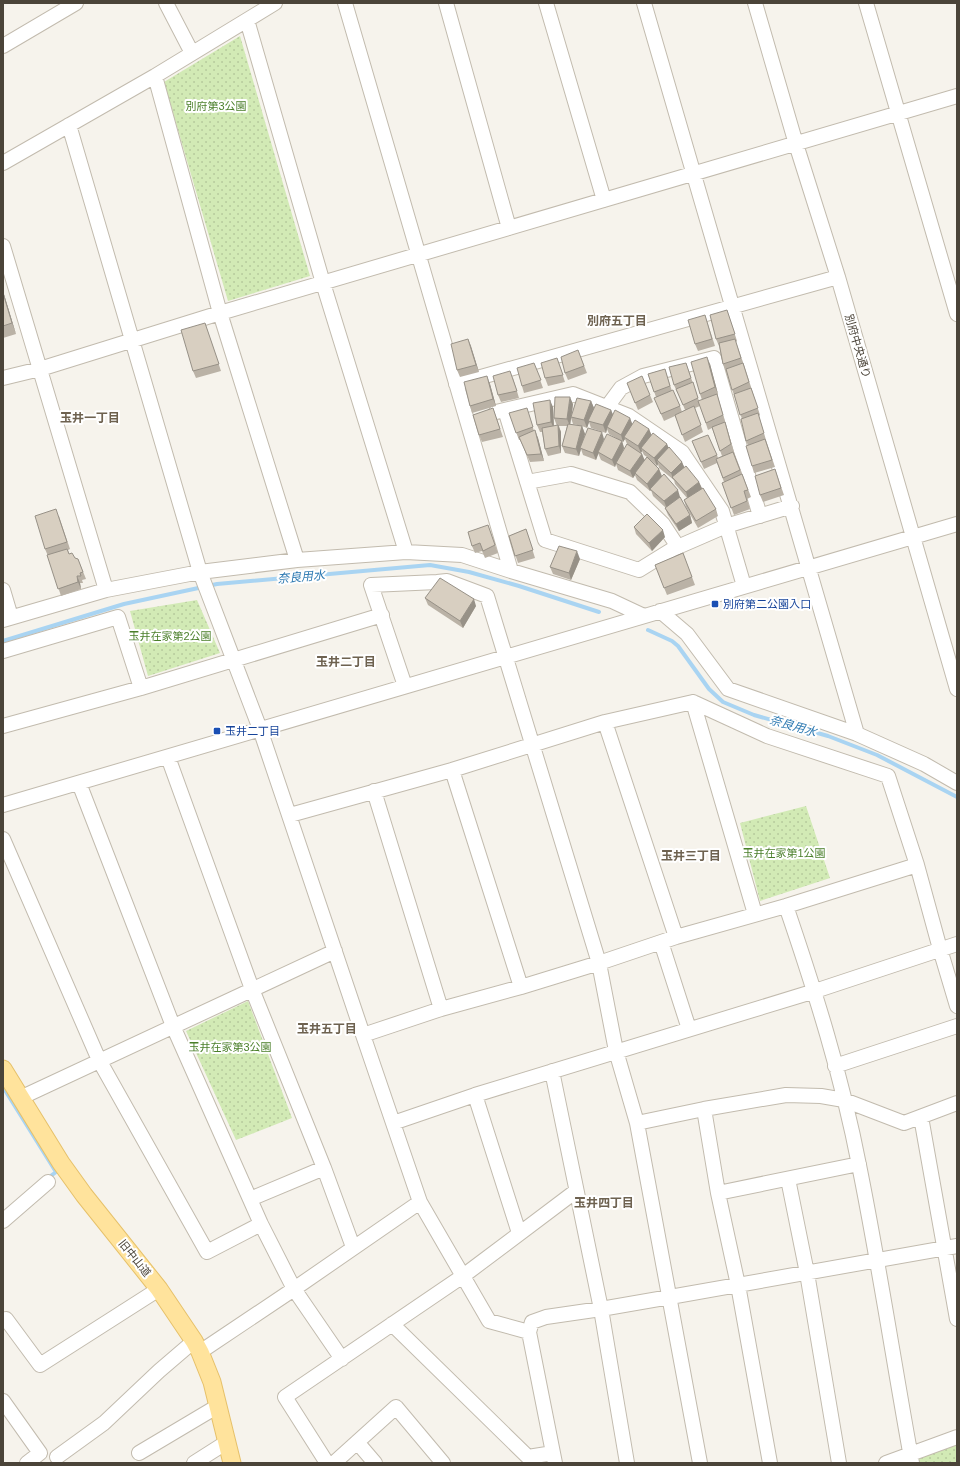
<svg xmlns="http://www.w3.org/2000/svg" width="960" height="1466" font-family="Helvetica,'Noto Sans JP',sans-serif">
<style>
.park{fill:url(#park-dots)}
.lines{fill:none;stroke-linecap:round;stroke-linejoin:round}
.stream{stroke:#a9d4f2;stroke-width:4}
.minor-casing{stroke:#c2bbae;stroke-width:16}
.major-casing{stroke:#e6c16a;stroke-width:19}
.minor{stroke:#fff;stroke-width:14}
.major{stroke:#ffe39c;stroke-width:17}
.wall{fill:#bab2a6;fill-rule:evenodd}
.shaded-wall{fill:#979187}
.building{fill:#d8cfc1;stroke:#979187}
.transit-dot{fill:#1a4fb4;stroke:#fff;stroke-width:1.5}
.labels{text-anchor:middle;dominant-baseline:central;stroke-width:4;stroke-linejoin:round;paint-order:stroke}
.park-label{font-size:11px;fill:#4a7f2a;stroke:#fff}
.street-label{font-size:11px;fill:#4b4439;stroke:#fff}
.transit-label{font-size:11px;fill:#164399;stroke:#fff;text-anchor:start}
.neighbourhood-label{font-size:12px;font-weight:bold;fill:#6e6250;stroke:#fff}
.water-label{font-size:12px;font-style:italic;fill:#2e7ab2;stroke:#fff}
</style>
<defs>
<pattern id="park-dots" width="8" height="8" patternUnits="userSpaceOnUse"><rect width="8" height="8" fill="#d2eab5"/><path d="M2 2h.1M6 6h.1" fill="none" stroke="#b6ca9c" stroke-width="1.8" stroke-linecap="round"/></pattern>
</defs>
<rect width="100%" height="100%" fill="#f6f3ec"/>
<path class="park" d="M240,36L310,276L228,301L164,82Z
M197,600L220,653L148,676L130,611Z
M806,806L830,878L760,901L740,823Z
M248,1001L292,1118L236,1140L186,1031Z
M957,1445V1463H907Z"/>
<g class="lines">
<path class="stream" d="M648,630L672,641L678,646L709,689L723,702L754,715L828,736L877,755L957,797
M3,641L124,604L217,584L430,565L469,572L519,586L599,612
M3,1087L56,1172L48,1178"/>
<g class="minor-casing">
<path id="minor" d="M166,3L192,53
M345,3L511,571
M446,3L509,228
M546,3L604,200
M644,3C714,247 788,490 857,734
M755,3L796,144L838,277L957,689
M866,3L957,314
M247,20L323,283L406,552
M3,46L76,3
M155,76L220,313L297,560
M69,125L200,572L260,729L363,1035L420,1202L489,1321L529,1332
M3,163L155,76L275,3
M3,246L106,590
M3,378L40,369L220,313L957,96
M456,384L838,277
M607,407L621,388L643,376L714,358L760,516
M505,410L545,540L639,570L673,549L726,526L792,506
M496,412L573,394L629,416L682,452L722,511L744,586
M527,482L571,474L630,492L663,524L678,547
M3,590L11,617
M660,611L687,634L728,689L857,734L924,764L957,783
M3,620L106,590L200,572L297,560L406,552L462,555L511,571L612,601L644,616
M3,651L118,617L141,688
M405,686L371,585L437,582L447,581L487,596L599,963L616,1051L637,1123L700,1463
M693,702L755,914
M605,722L676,937
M3,726L141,688L382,615
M168,757L252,989L324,1168L353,1247
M452,770L521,987
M79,783L173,1026L261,1224L294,1289L342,1359
M374,791L441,1009
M3,805L957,524
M290,815L452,770L605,722L693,702L767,736L888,776L917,865L940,949L957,1006
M3,839L99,1060L207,1252L261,1224
M786,906C815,991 842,1077 859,1165C879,1264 894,1364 912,1463
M661,942L689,1029
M363,1035L441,1009L521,987L599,963L676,937L786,906L917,865
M835,1066L957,1026
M552,1071L601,1309L627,1463
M475,1095L519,1233
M20,1098L335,951
M704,1109L718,1193L738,1285L770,1463
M921,1117L957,1319
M393,1123L475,1095L815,991L957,944
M637,1123L704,1109L786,1095L821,1096L844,1100L904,1123L957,1103
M788,1179L807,1273L839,1463
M718,1193L859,1164
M250,1199L324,1168
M3,1221L48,1182
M3,1320L6,1319L40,1365L159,1289
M392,1324L528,1457L553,1453
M200,1352L294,1289L420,1202
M3,1401L40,1453L27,1463
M357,1442L375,1463
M139,1453L218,1406
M57,1457L104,1423L159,1371L194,1341
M194,1463L227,1442
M327,1463L285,1397L463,1276L576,1191
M334,1463L396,1407L443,1463
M555,1463L529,1332L532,1322L546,1317L601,1309L670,1297L957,1246
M886,1463L957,1437"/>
</g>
<g class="major-casing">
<path id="major" d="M3,1069L61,1163L84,1195L159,1289L194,1341L200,1352L212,1382L232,1463"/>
</g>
<use href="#minor" class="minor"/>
<use href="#major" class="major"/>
</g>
<path class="wall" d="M3,291L16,334L3,338Z
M727,310L737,341L736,342L744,365L760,415L759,416L766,440L775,467L754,473L752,466L748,445L746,441L742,419L726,371L723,364L719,346L716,339Z
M705,315L715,346L698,351L695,344Z
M205,323L221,371L196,378L193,371Z
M468,339L479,372L460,377L457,370Z
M578,350L587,373L568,380L565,373Z
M557,358L565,382L548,386L545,378Z
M534,363L543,388L524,393L522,386Z
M686,363L699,401L702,400L700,394L710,364L718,394L717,395L734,452L751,497L747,499L750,509L734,515L722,483L724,482L717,463L704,469L692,441L717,455L718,458L722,456L712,428L708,430L700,406L695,408L703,432L685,442L675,416L664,421L657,405L656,397L648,374L665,369L672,391L680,406L682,412L685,410L678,392H677L674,385Z
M513,378L519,398L501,402L498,395Z
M627,383L650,395L653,402L638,410Z
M490,384L496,406L472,413L470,406Z
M591,401L594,408L611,410L613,415L630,418L632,424L649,429L651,435L667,444L668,448L682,462L684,467L699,482L702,488L716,509L718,516L698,528L686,507L684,500L687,498L675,484L674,480L659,468L658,464L657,466L647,457L659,469L662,476L680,497L677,499L690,515L692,523L679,531L668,515L665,508H666L653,496L651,490L650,491L637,480L635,475L633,478L618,470L616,464L615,467L601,460L598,453L596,460L583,455L581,449L579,456L565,453L562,446L567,426H559L561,432V453L548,456L545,449L542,432H540L537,425L553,407L554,426H557L554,418L573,404L572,414ZM571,418L573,424L582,426L570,424ZM589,422L591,428L606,433L607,429L609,434L616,438L601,446L604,439L582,442L585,434L582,426L587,428ZM625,439L627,444L622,452L624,448L622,441L623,442ZM642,451L644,455L647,457L644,460L642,454L641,453Z
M493,408L503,437L482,442L479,435Z
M509,413L529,415L534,431L538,438L544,461L530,462L520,440H519Z
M775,469L784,495L763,502L760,495Z
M59,516L70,549L68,550L69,554L75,558L78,559L86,579L82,580L83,583H80L81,589L61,596L48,556L45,549Z
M488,525L498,553L485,558L482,551L475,553L472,546Z
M634,527L665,537L652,551L636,534Z
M526,529L535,558L518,563L509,536Z
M683,553L695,585L667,595L655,565Z
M580,559L571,580L553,574L550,567Z
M425,598L476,606L463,628L428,605Z"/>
<path class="shaded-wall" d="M3,291L16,334L12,323L3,293Z
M468,339L471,346L479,372L476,365Z
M707,357L710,364L718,394L715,387Z
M487,376L490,384L496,406L493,399Z
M570,397L573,404L570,426L567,419Z
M550,400L553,407L554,429L551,422Z
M591,401L594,408L587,428L584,420Z
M611,410L614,417L607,427V429L606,433L603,425Z
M630,418L633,426L624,437L625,439L623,442L621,435Z
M558,425L561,432V453L559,446Z
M582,426L585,434L581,448H580L581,449L579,456L576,449Z
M649,429L652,436L641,448L642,451L641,453L638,446Z
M535,430L538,438L544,461L541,454Z
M602,432L604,439L596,460L593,453Z
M622,441L624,448L617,463H616V464L615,467L612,460Z
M667,444L670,451L657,460L658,464L657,466L654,458Z
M642,454L645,461L635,473V475L633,478L630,471Z
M682,462L685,469L672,477L674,481L671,473Z
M659,469L662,477L650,489L651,490L650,491L647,484Z
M699,482L702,489L688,499L686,492Z
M678,490L680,497L667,509L664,501Z
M690,515L692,523L679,531L676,524Z
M663,530L665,537L652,551L649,543Z
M577,551L580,559L571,580L569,573Z
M77,576L80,583L81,589L78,582Z
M474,599L476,606L463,628L460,621Z"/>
<path class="building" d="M3,293L12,323L3,326Z
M727,310L735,334L716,339L710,315Z
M705,315L712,339L695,344L688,320Z
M205,323L219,364L193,371L181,330Z
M468,339L476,365L457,370L451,344Z
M735,339L741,358L723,364L719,343Z
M578,350L584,366L565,373L561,357Z
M707,357L715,387L700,394L691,362Z
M557,358L563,375L545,378L541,363Z
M534,363L541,380L522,386L517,368Z
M686,363L691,378L674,385L669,367Z
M743,363L749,382L732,390L726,369Z
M665,369L670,386L654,392L648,374Z
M510,371L517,391L498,395L493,376Z
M487,376L493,399L470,406L464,382Z
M642,376L650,395L635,403L627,383Z
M693,382L698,398L683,405L676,389Z
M751,388L758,408L740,415L734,394Z
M673,390L680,406L661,414L654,398Z
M717,394L723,415L706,423L698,401Z
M555,397H570L567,419L554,418Z
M577,398L591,401L584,420L571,417Z
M550,400L551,422L537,425L533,403Z
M596,404L611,410L603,425L588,421Z
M694,406L701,425L682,435L675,415Z
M493,408L500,429L479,435L473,415Z
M527,408L533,427L516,433L509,413Z
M615,410L630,418L621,435L607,427Z
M758,413L764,433L746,441L741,419Z
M635,420L649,429L638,446L624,437Z
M725,422L731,444L720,451L712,427Z
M568,424L582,426L576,449L562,446Z
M558,425L559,446L545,449L542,428Z
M588,428L602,432L593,453L580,448Z
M535,430L541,454L527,455L519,437Z
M653,433L667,444L654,458L641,448Z
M607,434L622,441L612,460L598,452Z
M708,435L717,455L701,462L692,441Z
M765,439L772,460L752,466L746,446Z
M627,444L642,454L630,471L616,463Z
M669,447L682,462L671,473L657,460Z
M733,452L740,470L723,478L716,459Z
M647,457L659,469L647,484L635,473Z
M686,466L699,482L686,492L672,477Z
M775,469L781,488L760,495L755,476Z
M664,474L678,490L664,501L650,489Z
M742,474L748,490L744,491L747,501L731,508L722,483Z
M703,488L716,509L696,521L684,500Z
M680,497L690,515L676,524L665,508Z
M56,509L67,542L45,549L35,516Z
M647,514L663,530L649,543L634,527Z
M488,525L495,545L483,551L480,543L472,546L468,532Z
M526,529L533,550L515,556L509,536Z
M559,546L577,551L569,573L550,567Z
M67,549L69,554L72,553L75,558L78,559L83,572L80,573L81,576H77L78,582L58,589L47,555Z
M683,553L692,577L664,588L655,565Z
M440,578L474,599L460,621L425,598Z"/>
<g class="transit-dot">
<rect x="711" y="600" width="8" height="8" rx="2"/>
<rect x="213" y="727" width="8" height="8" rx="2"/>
</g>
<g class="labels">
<g class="park-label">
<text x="216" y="106">別府第3公園</text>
<text x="170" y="636">玉井在家第2公園</text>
<text x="784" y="853">玉井在家第1公園</text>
<text x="230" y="1047">玉井在家第3公園</text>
</g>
<g class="street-label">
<text transform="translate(858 346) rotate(74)">別府中央通り</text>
<text transform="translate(135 1258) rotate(51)">旧中山道</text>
</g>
<g class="transit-label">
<text x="723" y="604">別府第二公園入口</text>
<text x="225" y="731">玉井二丁目</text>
</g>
<g class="neighbourhood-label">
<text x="617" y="321">別府五丁目</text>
<text x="90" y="418">玉井一丁目</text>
<text x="346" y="662">玉井二丁目</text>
<text x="691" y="856">玉井三丁目</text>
<text x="327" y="1029">玉井五丁目</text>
<text x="604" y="1203">玉井四丁目</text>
</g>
<g class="water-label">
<text transform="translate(301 577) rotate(-5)">奈良用水</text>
<text transform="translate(793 726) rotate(16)">奈良用水</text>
</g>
</g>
<rect width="960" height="1466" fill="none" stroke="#4b4439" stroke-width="8"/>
</svg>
